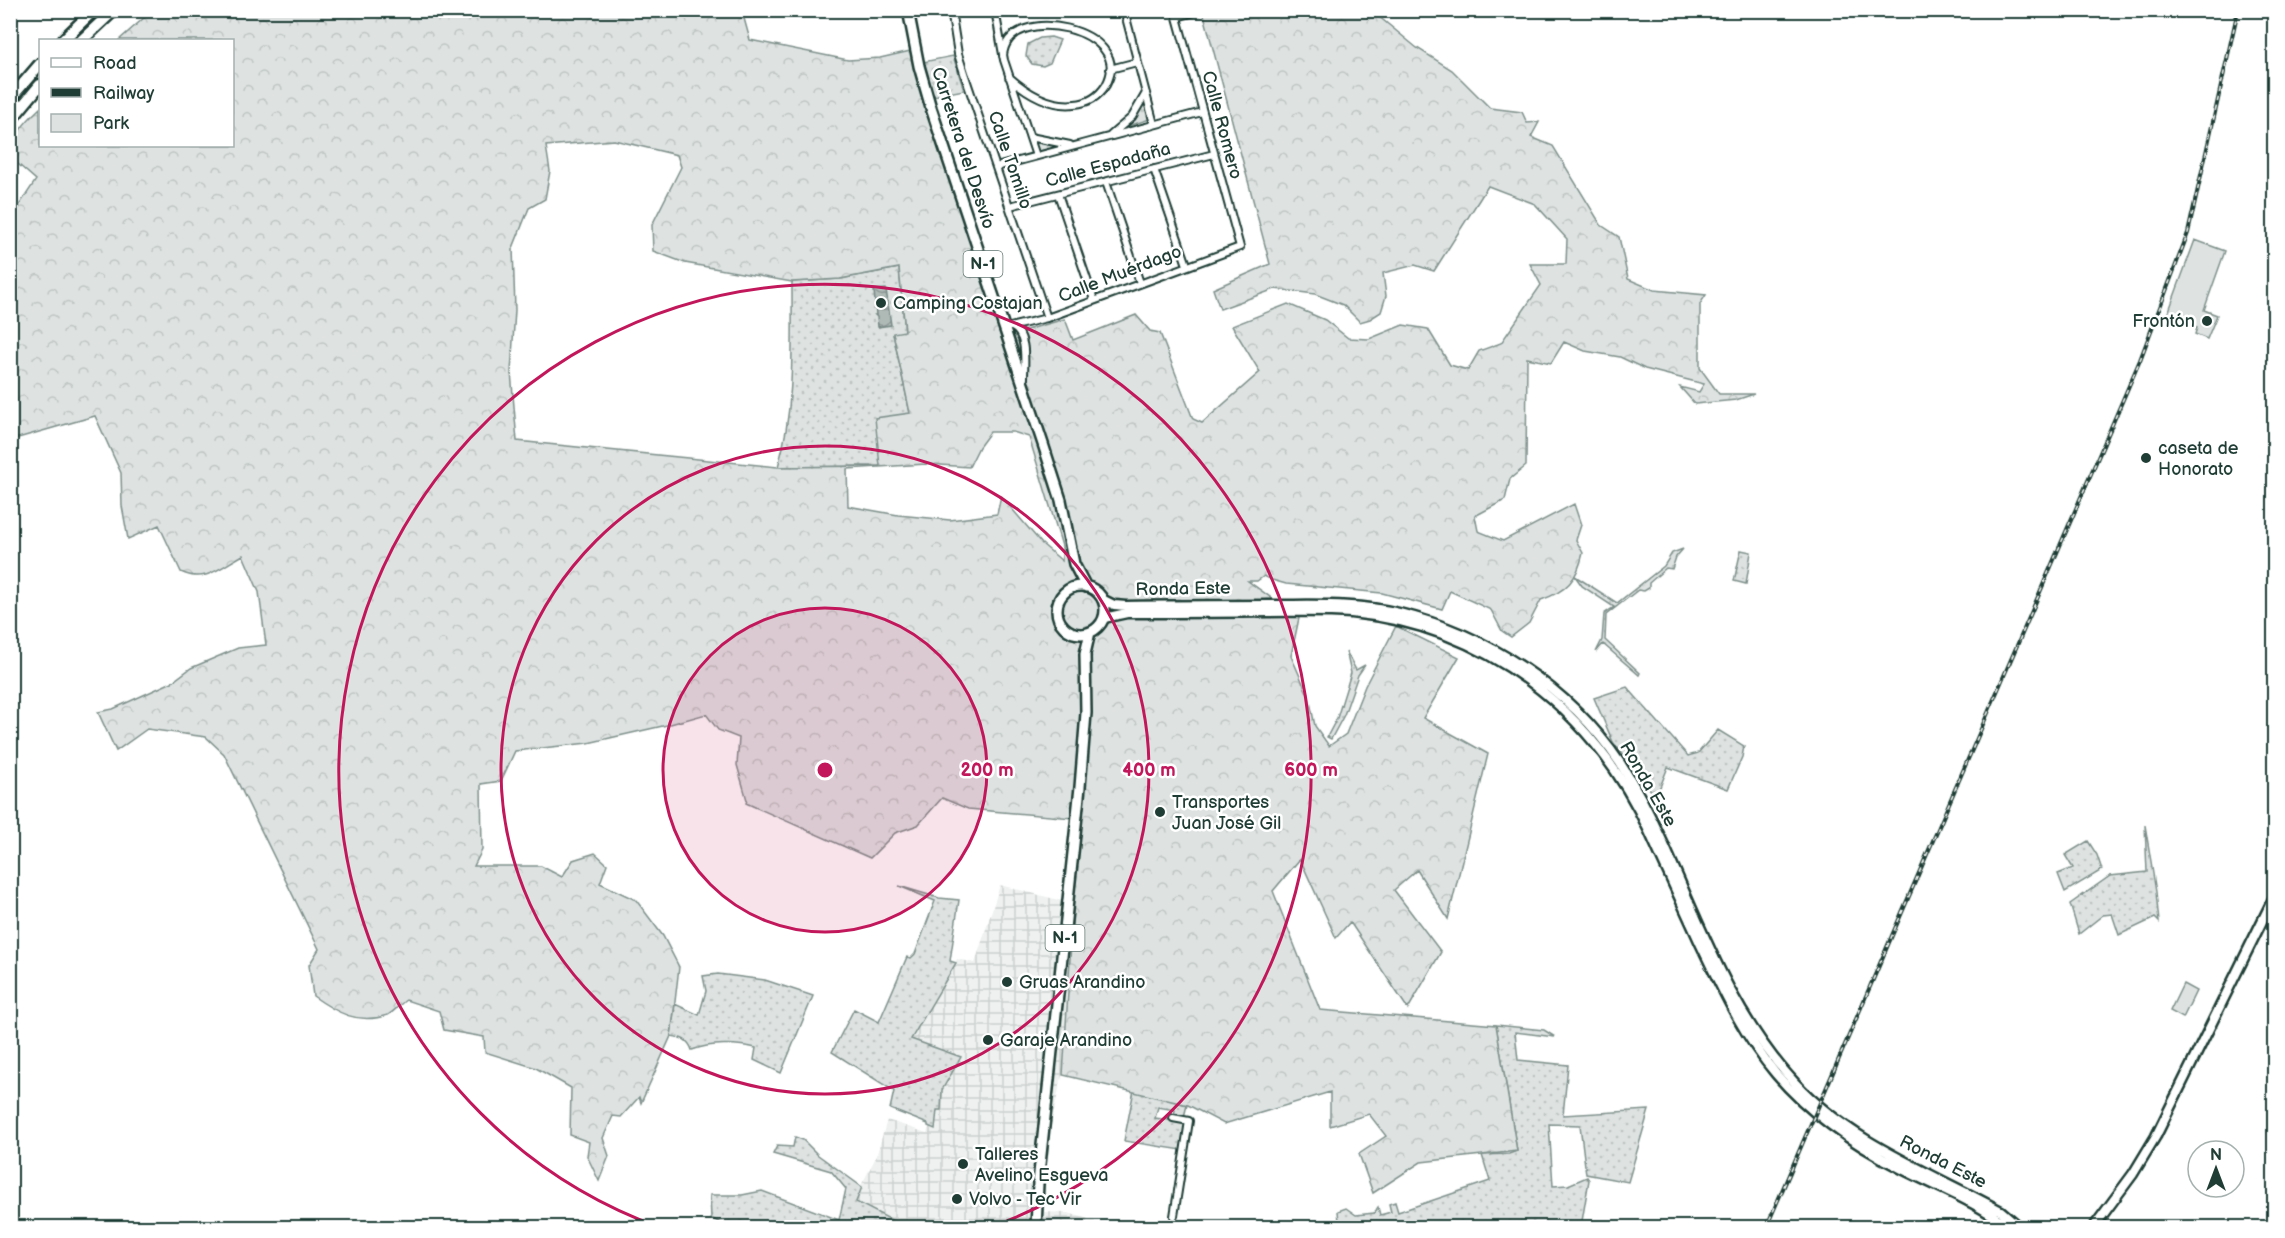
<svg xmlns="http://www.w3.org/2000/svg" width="2285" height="1238" font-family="'Balsamiq Sans',sans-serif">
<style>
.industrial{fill:url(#industrial-grid)}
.green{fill:url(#green-dots);stroke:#7e908b;stroke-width:1.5}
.forest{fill:url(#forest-crowns);stroke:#7e908b;stroke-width:1.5;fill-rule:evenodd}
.pitch{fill:#dee3e2;stroke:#7e908b;stroke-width:1.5}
.water{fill:url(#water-waves);stroke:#758883;stroke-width:1.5}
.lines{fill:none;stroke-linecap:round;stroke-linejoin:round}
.minor-casing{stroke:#1f3d34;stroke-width:10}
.secondary-casing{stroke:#1f3d34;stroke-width:13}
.trunk-casing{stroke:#1f3d34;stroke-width:14}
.motorway-casing{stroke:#1f3d34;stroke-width:15}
.minor{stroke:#fff;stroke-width:6}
.secondary{stroke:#fff;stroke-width:8}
.trunk{stroke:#fff;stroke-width:9}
.motorway{stroke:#fff;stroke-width:10}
.rail-casing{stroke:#1f3d34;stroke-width:4}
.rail{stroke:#fff;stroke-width:1.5;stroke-dasharray:4.5;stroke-linecap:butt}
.ring{fill:none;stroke:#c2185b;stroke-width:3}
.poi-dot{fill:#1f3d34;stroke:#fff;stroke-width:2}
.labels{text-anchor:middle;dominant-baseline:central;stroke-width:5;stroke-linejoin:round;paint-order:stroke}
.shield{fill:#fff;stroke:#627771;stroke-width:1.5}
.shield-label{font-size:16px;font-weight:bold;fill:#1f3d34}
.street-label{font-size:18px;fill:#1f3d34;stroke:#fff}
.poi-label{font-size:18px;fill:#1f3d34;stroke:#fff;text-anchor:start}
.centre{fill:#c2185b;stroke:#fff;stroke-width:3}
.ring-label{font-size:18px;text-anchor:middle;font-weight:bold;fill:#c2185b;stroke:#fff;stroke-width:5;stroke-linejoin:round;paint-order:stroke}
</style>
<defs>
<pattern id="industrial-grid" width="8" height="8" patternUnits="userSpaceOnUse" patternTransform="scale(1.5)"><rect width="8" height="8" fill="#eef1f0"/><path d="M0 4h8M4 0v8" fill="none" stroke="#ccd0ce"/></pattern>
<pattern id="green-dots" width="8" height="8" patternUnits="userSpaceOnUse" patternTransform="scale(1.5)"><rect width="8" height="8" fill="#dee3e2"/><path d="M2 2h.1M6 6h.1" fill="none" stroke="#bec4c2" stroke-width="1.8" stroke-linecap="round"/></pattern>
<pattern id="forest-crowns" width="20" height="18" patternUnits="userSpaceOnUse" patternTransform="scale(1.5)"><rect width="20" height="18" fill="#dee3e2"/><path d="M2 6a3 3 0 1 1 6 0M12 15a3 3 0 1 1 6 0" fill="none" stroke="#bec4c2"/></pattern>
<pattern id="water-waves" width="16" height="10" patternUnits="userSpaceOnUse" patternTransform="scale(1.5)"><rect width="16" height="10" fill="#afbab7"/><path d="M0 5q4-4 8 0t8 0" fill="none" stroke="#8e9896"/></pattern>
</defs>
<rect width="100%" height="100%" fill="#fff"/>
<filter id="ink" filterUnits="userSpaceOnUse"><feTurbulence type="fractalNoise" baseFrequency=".0167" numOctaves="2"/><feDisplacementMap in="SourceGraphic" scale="12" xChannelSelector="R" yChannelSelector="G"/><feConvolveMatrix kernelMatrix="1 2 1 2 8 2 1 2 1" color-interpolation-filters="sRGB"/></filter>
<g filter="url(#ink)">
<path class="industrial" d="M1000,885L1078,905V1005L1050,1129L1044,1212L1068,1213L1095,1221V1227H880L852,1203L876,1157L887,1120L927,1133L952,1060L907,1043L957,959L975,963Z"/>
<path class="green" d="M1051,37L1060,40L1050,63L1043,66L1032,64L1026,56L1028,44L1040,38Z
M953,56L964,90L933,96L923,62Z
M1144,102L1147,104L1150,119L1125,127Z
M1036,141L1054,145L1056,148L1037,152L1034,142Z
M899,268L905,332L893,334L910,413L881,466L778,467C795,407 792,344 792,282L840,279Z
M1683,549L1676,557L1672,569L1666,568L1649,583V588L1644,591L1638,590L1606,615L1605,640L1640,673L1639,675L1603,644L1596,652L1602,640L1604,614L1614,607L1582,586L1575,576L1617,603L1664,566L1672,553Z
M1741,550L1751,552L1746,584L1734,581Z
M1346,651L1356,670L1365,665L1358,675L1344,715L1331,739L1327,737L1337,718L1351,673Z
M1627,687L1688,756L1698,753L1718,730L1744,746L1742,757L1728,789L1668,767L1656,797L1613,742L1594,698Z
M2145,825L2156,892L2159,922L2155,918L2119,935L2112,914L2103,915L2079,934L2070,904L2110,876L2147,872Z
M2088,841L2097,855L2102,870L2065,892L2058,874L2073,868L2065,855Z
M899,886L939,898L959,900L950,961L956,963L911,1039L961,1057L942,1090L941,1110H937L935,1129L928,1126V1124L890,1109L894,1091L832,1052L854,1009L879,1022L907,957L911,958L915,954L935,901Z
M718,974L765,980L813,996L781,1073L754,1060L756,1048C736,1043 711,1043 692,1050C688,1039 682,1038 671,1036L675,1004L699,1015L706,991L703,976Z
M1496,1025L1544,1030L1555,1037L1515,1032L1518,1060L1568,1065L1563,1115L1649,1110L1628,1182L1586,1174L1580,1125L1549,1124L1553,1186L1568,1185L1587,1177L1589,1180L1581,1227L1307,1228L1339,1221L1338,1211L1346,1208L1356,1215L1374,1213L1378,1207L1380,1215L1391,1212L1389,1204L1395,1202L1398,1212L1490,1181L1482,1155L1509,1154L1517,1151Z
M1134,1090L1187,1105L1184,1117L1174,1115L1175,1110L1158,1107L1155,1118L1184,1122L1187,1124L1182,1150L1124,1141Z
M795,1137L803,1140L818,1155L862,1187L856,1202L905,1227L758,1228L722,1224L711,1218L710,1195H742L762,1191L839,1220L846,1189L831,1171L773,1154L777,1146L793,1147Z"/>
<path class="forest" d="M153,10L742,11L750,40L848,60L880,58L915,50L1007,340L1012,334L1065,319L1073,340L1136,315L1150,331L1160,333L1193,419L1202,423L1260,372L1232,326L1288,304L1325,320L1348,338L1369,339L1403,325L1428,329L1450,365L1468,370L1479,351L1501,343L1541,285L1530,264H1566L1567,239L1535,204L1488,186L1434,271L1415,265L1383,273L1386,296L1381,312L1370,319L1360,322L1343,305L1315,294L1275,289L1220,309L1213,289L1270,264L1203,11H1372L1417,48L1452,70L1490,108L1522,112L1527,123L1539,122L1531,137L1553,146L1601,225L1619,237L1628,279L1654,290L1706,295L1700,304V368L1719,394H1754L1736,400L1695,404L1680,387L1699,392L1704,384L1645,369L1620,357L1585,351L1564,342L1551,363L1527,358L1526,466L1510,479L1505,500L1475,516L1478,531L1503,541L1574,504L1581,525L1576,540L1583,553C1577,580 1567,591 1541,600L1529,623L1511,637L1502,631L1491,610L1450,591L1442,609L1382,593L1286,584L1272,580L1264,576L1257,581H1248L1299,618L1291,656L1309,697L1315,726L1329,746L1346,734L1365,686L1396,626L1459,657L1423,718L1488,754L1448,919L1417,870L1394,890L1441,952L1408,1009L1350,922L1336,938L1300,859L1273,891L1320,1010L1496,1025L1517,1151L1421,1162L1373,1193L1359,1154L1386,1136L1369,1114L1330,1126V1092L1224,1124L1188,1105L1063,1075L1084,727L1076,766L1073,818L968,809L942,798L918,825L895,833L870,858L746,803L747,800L737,765L739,738L718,730L706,714L667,725L588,743L515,751L501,781L481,784L482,850L474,866H541L562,877L573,860L595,853L607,864L600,883L636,900L663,936L679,967L671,1036L641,1103L639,1097L621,1117L613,1116L603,1138L609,1156L599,1181L587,1156L589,1142L570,1135L571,1088L536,1068L485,1052L484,1037L444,1030L439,1011L406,1000C400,1004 394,1012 388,1015C358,1025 337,1013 313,996L309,965L319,949L224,754L206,737L147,729L116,751L98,712L113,709L172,682L191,668L238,648L266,645L259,592L243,555C221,567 205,584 181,572L159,525L128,539L122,506L121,473L95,416L11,440V228L16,210L36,180L11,158C11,137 25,122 40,108V146H232V40H119ZM614,140L677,155L681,167L652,225L653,251L685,263L792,282L840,279L899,268L905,331L893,333L910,413L875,418L880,466L778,467L517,441L511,372L515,310L513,248L529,208L545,199L550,171L546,146ZM990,432H1013L1029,437L1062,546V561L1042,544L1001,496L997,514L950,520L898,515L848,506L847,469L926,464L969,467L979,447Z"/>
<path class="pitch" d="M2195,240L2225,251L2204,310L2217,315L2207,339L2195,334L2197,328L2167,316Z
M2183,984L2196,991L2183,1018L2170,1011Z"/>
<path class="water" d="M886,289L891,325L878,327L877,317L875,315H876L874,290Z"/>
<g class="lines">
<g class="minor-casing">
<path id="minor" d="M951,10L958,54L964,73L1047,318
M995,10L1004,60L1036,156
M1124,10L1154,124
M1177,17L1202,10
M1003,56C1007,0 1137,29 1106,85C1099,96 1088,103 1075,104C1050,107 1027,93 1009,77
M1110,69L1137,62
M1111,135L1132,117L1146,93
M1030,137L1070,145
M996,167L1202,112
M1154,169L1187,265
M1106,182L1140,283
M1058,194L1094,300
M1010,206L1214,154
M1010,327L1047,318L1240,247L1175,10
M1012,327C1028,334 1024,363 1024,378
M1173,1118L1189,1121L1174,1216"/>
</g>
<g class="secondary-casing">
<path id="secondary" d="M1102,599L1114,605L1126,606C1176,605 1227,605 1277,605C1317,605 1359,603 1399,613C1486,634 1569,687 1620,763C1637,789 1651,816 1664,845C1701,927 1732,1016 1795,1083C1851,1143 1930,1172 2001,1211L2021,1228
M1104,618L1127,613C1174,613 1221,613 1268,612C1296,612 1323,611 1351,613C1485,626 1593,709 1649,831C1666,868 1683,905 1700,943C1722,989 1743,1035 1776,1074C1811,1115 1855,1145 1902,1169C1939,1188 1978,1202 2010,1228
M2093,1228L2133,1174L2156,1136L2274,897"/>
</g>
<g class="trunk-casing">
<path id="trunk" d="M908,10L919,66L931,108L1043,444L1061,500L1074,564L1086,587
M1057 610a24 24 0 1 1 48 0a24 24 0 1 1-48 0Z
M1036,1228L1038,1183L1080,787L1086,713L1085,654L1090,632"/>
</g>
<g class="motorway-casing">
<path id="motorway" d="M63,40L94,10
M82,40L114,10
M10,99L40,64
M10,121L40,85"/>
</g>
<use href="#minor" class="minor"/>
<use href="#secondary" class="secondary"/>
<use href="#trunk" class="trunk"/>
<use href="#motorway" class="motorway"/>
<g class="rail-casing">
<path id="rail" d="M1766,1228L2140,360L2188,233L2238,10"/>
</g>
<use href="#rail" class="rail"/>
</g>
</g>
<circle cx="825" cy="770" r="162" fill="#c2185b" fill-opacity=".12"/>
<g class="ring">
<circle cx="825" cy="770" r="162"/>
<circle cx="825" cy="770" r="324"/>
<path d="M659 1227A486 486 0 1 1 991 1227"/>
</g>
<g class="poi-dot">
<circle cx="881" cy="303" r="6"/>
<circle cx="2207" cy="321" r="6"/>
<circle cx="2146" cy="458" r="6"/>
<circle cx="1160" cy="812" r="6"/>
<circle cx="1007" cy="982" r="6"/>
<circle cx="988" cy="1040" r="6"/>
<circle cx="963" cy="1164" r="6"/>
<circle cx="957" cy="1199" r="6"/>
</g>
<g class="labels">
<g class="shield">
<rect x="963.5" y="251" width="39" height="26" rx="4.5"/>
<rect x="1045.5" y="925" width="39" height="26" rx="4.5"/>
</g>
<g class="shield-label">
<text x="983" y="264">N-1</text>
<text x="1065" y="938">N-1</text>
</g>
<g class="street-label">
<text transform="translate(1222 125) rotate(75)">Calle Romero</text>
<text transform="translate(963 148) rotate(72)">Carretera del Desvío</text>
<text transform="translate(1010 160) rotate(71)">Calle Tomillo</text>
<text transform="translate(1108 165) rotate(-15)">Calle Espadaña</text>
<text transform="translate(1120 274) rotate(-21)">Calle Muérdago</text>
<text transform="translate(1183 589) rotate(-1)">Ronda Este</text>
<text transform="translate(1648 784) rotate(60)">Ronda Este</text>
<text transform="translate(1943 1162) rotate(27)">Ronda Este</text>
</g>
<g class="poi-label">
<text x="893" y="303">Camping Costajan</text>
<text x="2195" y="321" text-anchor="end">Frontón</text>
<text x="2158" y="448">caseta de<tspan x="2158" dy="21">Honorato</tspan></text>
<text x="1172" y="802">Transportes<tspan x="1172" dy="21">Juan José Gil</tspan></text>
<text x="1019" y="982">Gruas Arandino</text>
<text x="1000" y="1040">Garaje Arandino</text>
<text x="975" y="1154">Talleres<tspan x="975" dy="21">Avelino Esgueva</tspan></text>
<text x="969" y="1199">Volvo - Tec Vir</text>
</g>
</g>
<circle cx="825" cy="770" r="9" class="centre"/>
<g class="ring-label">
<text x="987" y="776">200 m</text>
<text x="1149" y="776">400 m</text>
<text x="1311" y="776">600 m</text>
</g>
<rect width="2285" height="1238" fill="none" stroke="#fff" stroke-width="36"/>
<rect x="18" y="18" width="2249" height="1202" fill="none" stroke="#1f3d34" stroke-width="2" filter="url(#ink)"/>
<rect x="39" y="39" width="195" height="108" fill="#ffffff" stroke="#a5b1ae" stroke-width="1.5"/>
<rect x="51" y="58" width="30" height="9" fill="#ffffff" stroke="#a5b1ae" stroke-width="1.5"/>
<text x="93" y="69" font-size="18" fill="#1f3d34">Road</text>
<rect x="51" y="88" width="30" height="9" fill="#1f3d34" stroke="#a5b1ae" stroke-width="1.5"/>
<text x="93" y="99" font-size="18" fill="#1f3d34">Railway</text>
<rect x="51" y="114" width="30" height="18" fill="#dee3e2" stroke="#a5b1ae" stroke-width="1.5"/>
<text x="93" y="129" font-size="18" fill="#1f3d34">Park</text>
<g transform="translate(2216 1169)"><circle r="28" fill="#ffffff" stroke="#a5b1ae" stroke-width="1.5"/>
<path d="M0-4.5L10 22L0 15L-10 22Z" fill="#1f3d34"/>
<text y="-9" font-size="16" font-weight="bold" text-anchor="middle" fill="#1f3d34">N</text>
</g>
</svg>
